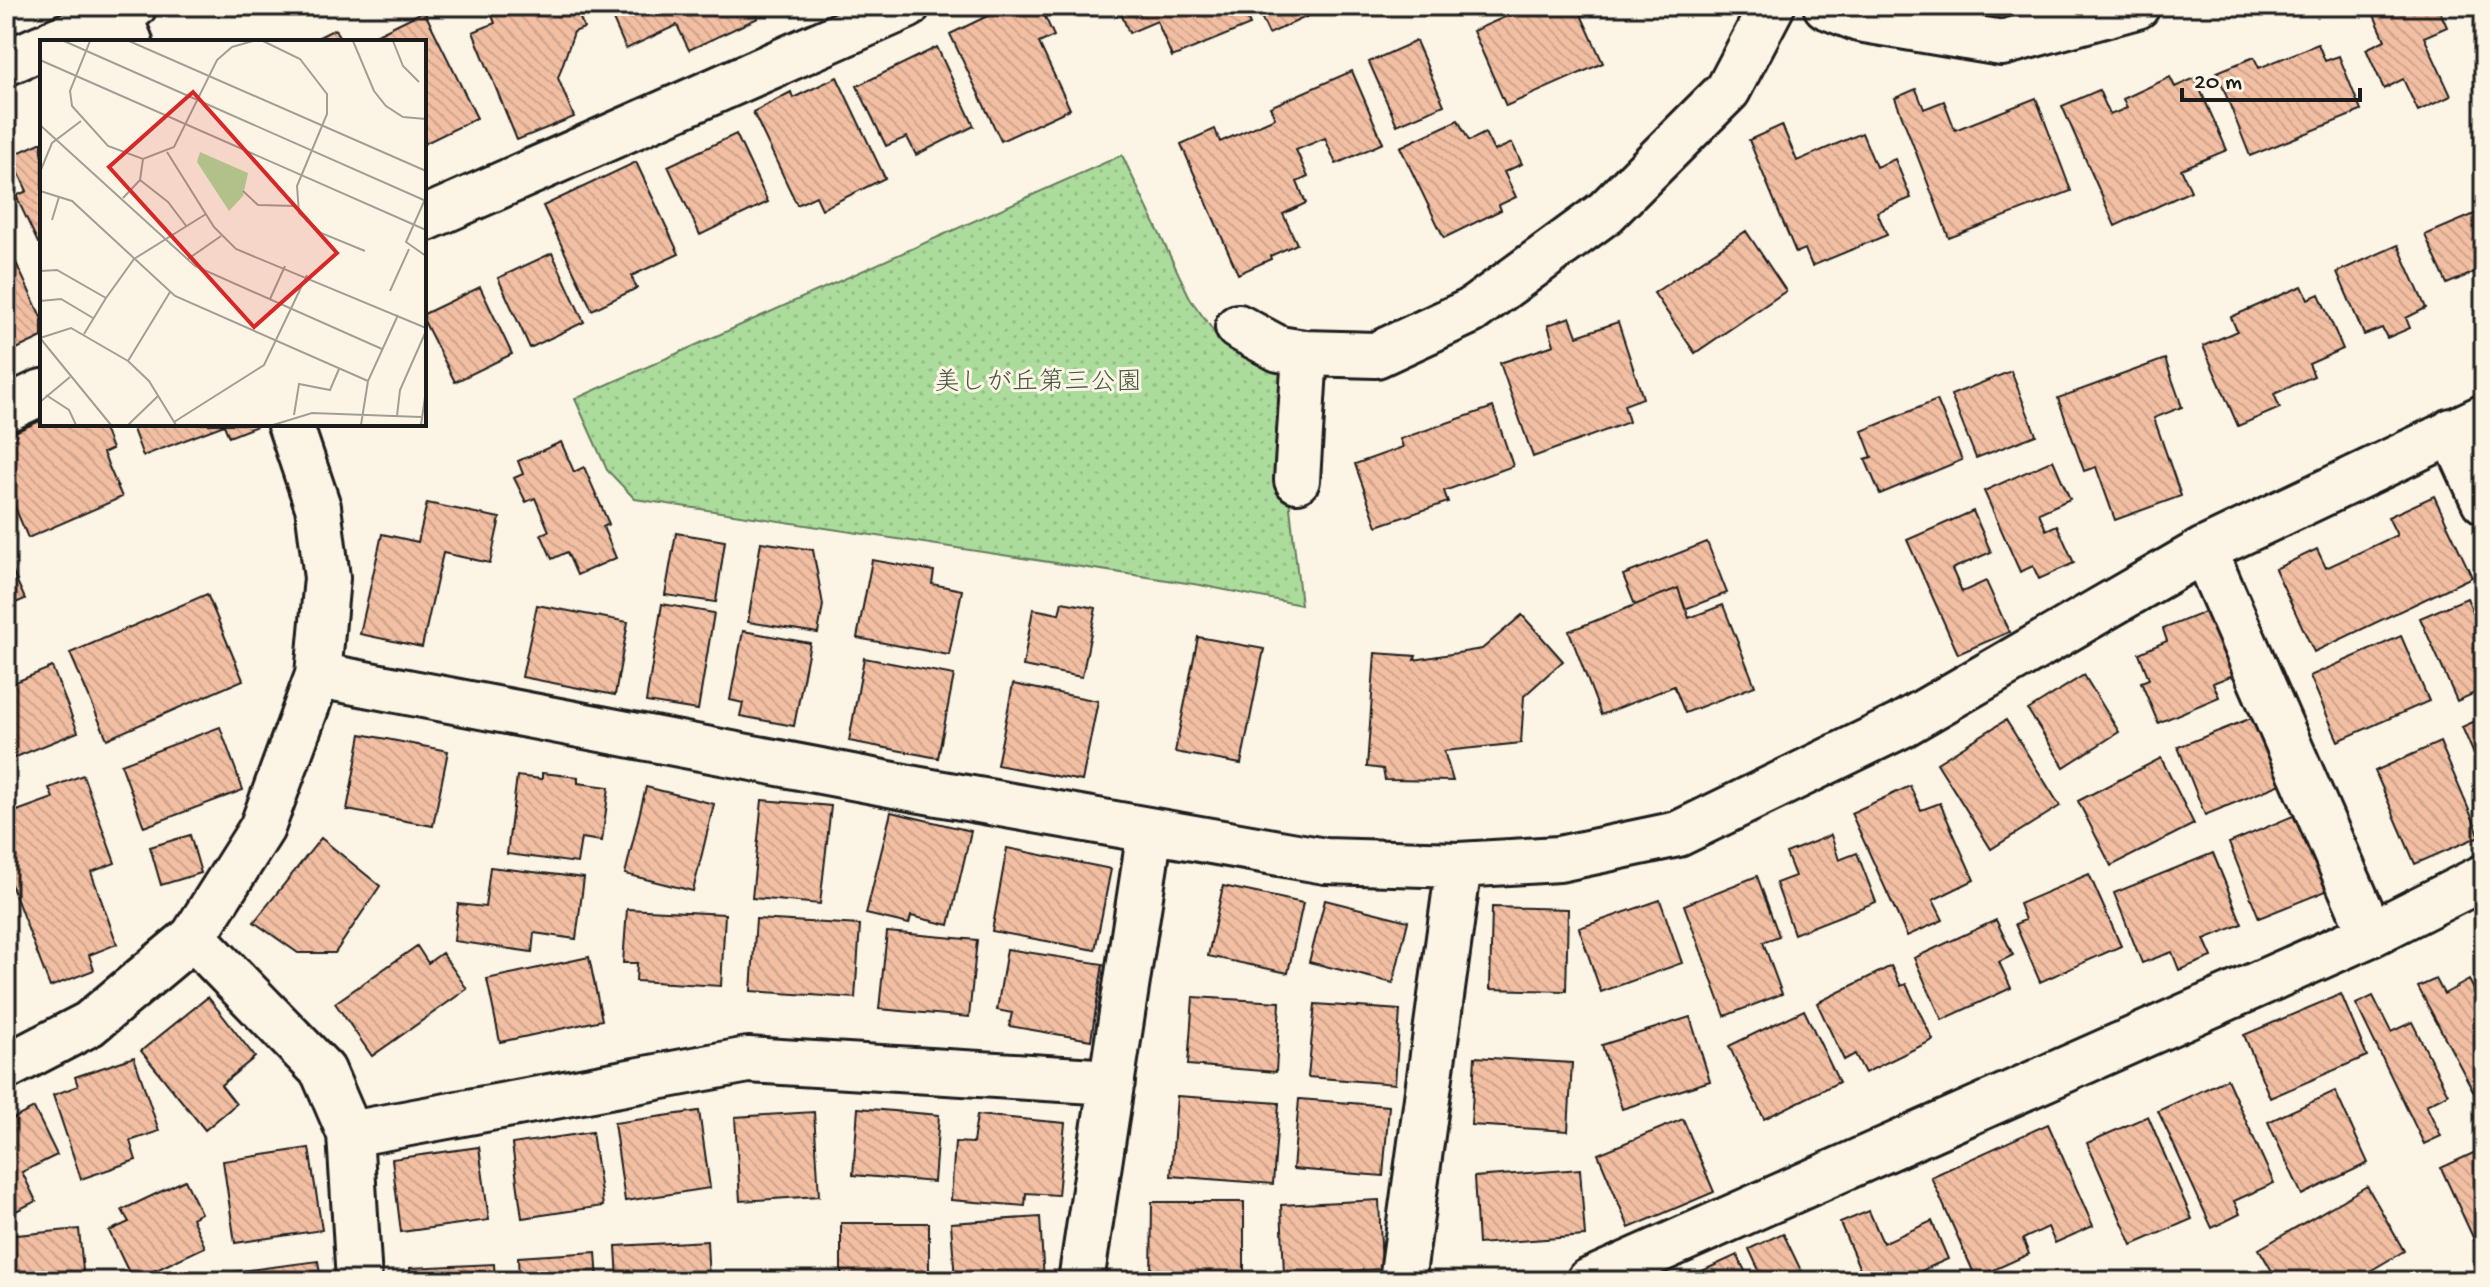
<svg xmlns="http://www.w3.org/2000/svg" width="2490" height="1287" font-family="'Gochi Hand','Klee One',sans-serif">
<style>
.park{fill:url(#park-dots);stroke:#647c5c;stroke-width:2}
.building{fill:url(#building-back-hatch);stroke:#1c1c1c;stroke-width:2}
.lines{fill:none;stroke-linecap:round;stroke-linejoin:round}
.minor-casing{stroke:#1c1c1c;stroke-width:50}
.tertiary-casing{stroke:#1c1c1c;stroke-width:50}
.minor{stroke:#fcf5e5;stroke-width:44}
.tertiary{stroke:#fcf5e5;stroke-width:44}
.labels{text-anchor:middle;dominant-baseline:central;stroke-width:6;stroke-linejoin:round;paint-order:stroke}
.park-label{font-size:26px;fill:#475642;stroke:#fcf5e5}
.inset-road{fill:none;stroke:#a29e95;stroke-width:2}
.view{fill:#d62828;fill-opacity:0.15;stroke:#d62828;stroke-width:4}
.inset-edge{fill:none;stroke:#1c1c1c;stroke-width:4}
</style>
<defs>
<pattern id="park-dots" width="8" height="8" patternUnits="userSpaceOnUse" patternTransform="scale(2)"><rect width="8" height="8" fill="#acdc9c"/><path d="M2 2h.1M6 6h.1" fill="none" stroke="#93bc86" stroke-width="1.8" stroke-linecap="round"/></pattern>
<pattern id="building-back-hatch" width="6" height="6" patternUnits="userSpaceOnUse" patternTransform="scale(2)"><rect width="6" height="6" fill="#f2bfa3"/><path d="M-1 5l2 2M0 0l6 6M5-1l2 2" fill="none" stroke="#cfa48c"/></pattern>
</defs>
<rect width="100%" height="100%" fill="#fcf5e5"/>
<filter id="ink" filterUnits="userSpaceOnUse"><feTurbulence type="fractalNoise" baseFrequency=".0125" numOctaves="2"/><feDisplacementMap in="SourceGraphic" scale="16" xChannelSelector="R" yChannelSelector="G"/><feConvolveMatrix kernelMatrix="1 2 1 2 8 2 1 2 1" color-interpolation-filters="sRGB"/></filter>
<g filter="url(#ink)">
<path class="park" d="M1122,155L1191,300L1223,344L1285,372L1286,472L1301,605L1200,585L635,499L607,470L575,399Z"/>
<path class="building" d="M488,6H575L584,28L574,32L558,78L574,117L517,140L473,32L495,23Z
M607,6H752L758,18L689,50L677,25L626,49Z
M1008,6H1040L1054,36L1039,43L1070,109L1001,141L950,34Z
M1118,6H1242L1250,25L1172,57L1157,21L1129,33Z
M1256,6H1330L1269,34Z
M1520,6H1577L1603,63L1506,106L1473,31L1521,10Z
M2370,6H2447L2439,9L2447,27L2424,37L2451,96L2418,111L2403,79L2384,89L2366,49L2385,40Z
M424,11L477,118L424,144V42H361Z
M335,29L342,42H309Z
M1416,41L1444,105L1397,125L1369,62Z
M2318,44L2325,61L2339,56L2361,111L2250,156L2217,72L2254,57L2259,68Z
M937,47L974,126L916,155L907,137L886,146L857,86Z
M1352,71L1383,143L1336,164L1325,138L1296,150L1308,177L1297,182L1306,203L1283,214L1297,244L1270,256L1271,259L1238,274L1181,144L1215,129L1220,142L1275,118L1270,107Z
M837,77L885,178L822,209L816,196L797,205L753,112L791,92L793,98Z
M2170,77L2175,87L2195,78L2227,150L2181,169L2191,191L2115,226L2062,106L2099,90L2110,115L2127,108L2123,99Z
M1916,89L1924,109L1944,101L1955,130L2036,98L2071,191L1949,238L1895,98Z
M1458,120L1469,141L1485,133L1494,151L1512,143L1522,164L1504,172L1516,197L1499,205L1501,210L1444,238L1400,147Z
M1782,125L1797,161L1862,133L1876,167L1895,159L1911,198L1877,212L1887,235L1812,266L1805,249L1796,253L1749,140Z
M736,134L768,202L700,235L668,166Z
M42,142V241L38,243L16,196L27,191L11,156Z
M636,162L679,254L631,276L637,288L592,310L543,206Z
M2484,210V292L2475,272L2447,284L2425,235Z
M1746,231L1786,291L1695,353L1654,293Z
M6,241L42,319V337L6,354Z
M2398,245L2426,308L2406,318L2410,328L2387,338L2382,328L2364,335L2337,272Z
M552,253L584,322L530,348L498,278Z
M2302,286L2308,299L2319,294L2343,349L2309,364L2314,376L2274,394L2280,408L2238,426L2203,346L2237,331L2231,317Z
M480,287L512,354L455,382L424,321V314Z
M1570,317L1577,336L1618,322L1643,398L1624,405L1629,422L1533,457L1500,363L1554,345L1548,325Z
M2165,359L2182,407L2154,418L2181,496L2115,520L2096,467L2084,471L2058,398Z
M2011,371L2036,435L1976,458L1951,395Z
M1937,400L1962,460L1880,494L1865,459L1872,457L1862,431Z
M1493,407L1513,466L1444,491L1448,502L1377,526L1355,464L1403,447L1400,439Z
M42,420V424H102L112,449L103,453L122,497L28,538L11,498L6,500V448L12,445L8,435Z
M131,424H256L257,426L229,437L224,425L143,456Z
M561,442L574,472L584,467L609,524L603,527L616,558L577,575L567,552L552,559L541,534L549,531L535,498L526,502L514,478L523,474L518,461Z
M2053,460L2070,499L2039,513L2046,530L2057,525L2074,563L2039,579L2033,566L2020,572L1984,491Z
M2434,496L2472,577L2314,652L2275,569L2317,549L2326,568L2397,535L2388,517Z
M427,503L500,518L490,563L443,553L422,647L360,634L382,534L418,542Z
M1973,511L1991,552L1952,569L1962,592L1986,581L2009,632L1958,654L1907,540Z
M676,533L725,541L716,602L665,595Z
M761,542L813,550L823,605L818,633L748,622Z
M1707,542L1727,593L1685,609L1678,588L1635,605L1623,575Z
M6,557L25,599L6,607Z
M872,560L934,571L932,584L962,590L949,655L857,638Z
M1678,588L1689,618L1723,605L1755,686L1685,713L1674,686L1601,715L1569,631Z
M207,594L243,680L107,739L70,653Z
M2467,598L2482,632L2484,631V689L2457,701L2420,618Z
M1062,602L1096,608L1082,677L1023,666L1033,609L1059,614Z
M662,604L714,613L698,710L646,702Z
M537,605L628,622L615,695L522,677Z
M2222,605L2248,669L2213,683L2219,697L2158,723L2141,682L2149,679L2139,653L2167,641L2163,629Z
M1522,615L1563,661L1524,696L1521,743L1444,751L1453,781L1385,780L1383,769L1367,767L1375,653L1416,656L1414,660L1482,649Z
M743,631L810,643L794,726L740,716L743,703L730,700Z
M2401,636L2429,701L2338,741L2310,676Z
M1198,637L1264,649L1241,764L1175,752Z
M864,658L954,675L938,758L849,741Z
M52,667L78,732L6,761V686Z
M2084,675L2119,732L2064,767L2028,710Z
M1013,684L1098,701L1082,781L997,765Z
M2259,715L2286,782L2205,815L2178,747Z
M2484,717V777L2462,727Z
M2006,720L2060,806L1991,849L1937,763Z
M220,727L243,790L144,827L121,764Z
M361,734L448,751L433,826L347,810Z
M2440,742L2480,836L2415,864L2375,771Z
M2161,758L2194,824L2111,866L2078,801Z
M542,773L578,777V783L609,787L602,841L581,838L577,863L507,854L517,776L542,779Z
M83,775L115,863L91,872L117,944L89,955L94,970L50,987L6,871V815L53,798L49,788Z
M1910,786L1921,810L1940,803L1974,880L1933,900L1943,920L1907,936L1851,813Z
M646,787L714,804L693,891L625,874Z
M762,800L831,806L820,904L752,898Z
M891,812L971,831L949,925L911,916L909,924L866,914Z
M2300,813L2331,889L2259,918L2229,843Z
M190,835L201,873L161,885L150,847Z
M1831,835L1839,860L1857,853L1876,902L1794,934L1776,883L1795,876L1786,853Z
M321,838L380,886L335,953H298L254,922Z
M1007,848L1111,869L1095,950L992,931Z
M2213,853L2242,924L2204,939L2212,957L2179,970L2172,952L2142,963L2114,893Z
M490,867L584,878L576,939L534,933L532,952L454,941L458,904L485,907Z
M2089,874L2121,946L2040,982L2015,924L2025,920L2019,904Z
M1757,876L1779,936L1763,942L1782,994L1725,1016L1684,905Z
M1223,886L1303,903L1288,973L1208,956Z
M1325,900L1408,921L1393,983L1309,962Z
M1660,900L1682,963L1601,992L1579,928Z
M1492,907L1568,909L1566,991L1490,989Z
M627,909L725,914L721,986L636,981L637,963H623Z
M756,919L860,925L855,998L751,991Z
M1996,920L2013,955L1999,962L2011,988L1942,1020L1914,958Z
M887,932L977,940L969,1017L879,1009Z
M417,946L428,963L442,953L467,989L372,1056L335,1003Z
M1007,949L1103,964L1091,1040L1009,1026L1012,1013L997,1010Z
M589,957L602,1020L500,1042L487,979Z
M1891,966L1901,986L1906,984L1933,1040L1865,1073L1855,1054L1844,1060L1817,1003Z
M2436,979L2444,994L2469,980L2484,1008V1048L2476,1053L2484,1067V1111L2418,987Z
M2341,994L2367,1056L2270,1098L2244,1035Z
M2373,996L2391,1032L2412,1022L2448,1094L2426,1105L2441,1136L2424,1144L2356,1004Z
M208,997L255,1057L221,1085L236,1104L205,1130L141,1051Z
M1193,997L1280,1002L1276,1072L1188,1065Z
M1315,1004L1400,1010L1395,1084L1308,1077Z
M1804,1010L1839,1082L1764,1119L1729,1046Z
M1690,1017L1710,1081L1622,1109L1602,1045Z
M134,1057L159,1131L130,1141L136,1160L81,1179L53,1095L78,1086L75,1077Z
M1475,1057L1572,1063L1568,1131L1471,1125Z
M2227,1079L2274,1183L2234,1201L2240,1214L2212,1228L2158,1111Z
M2335,1091L2368,1163L2302,1195L2268,1122Z
M1177,1096L1279,1103L1273,1184L1171,1176Z
M1299,1099L1389,1106L1383,1176L1293,1169Z
M34,1108L57,1155L22,1172L36,1201L6,1216V1122Z
M858,1108L939,1115L934,1182L853,1175Z
M699,1111L710,1188L625,1201L614,1123Z
M814,1112L819,1196L740,1201L735,1117Z
M977,1115L1065,1123L1058,1195L1026,1193L1025,1206L951,1200L955,1142L973,1143Z
M2148,1116L2192,1219L2132,1245L2087,1143Z
M1683,1119L1714,1192L1629,1228L1598,1154Z
M2048,1124L2093,1226L2055,1243L2048,1227L2023,1239L2029,1254L1976,1278L1931,1177Z
M592,1132L603,1206L522,1218L512,1144Z
M479,1147L489,1220L401,1232L392,1159Z
M309,1148L322,1230L235,1243L223,1161Z
M2484,1148V1242L2477,1246L2441,1168Z
M1580,1169L1585,1236L1478,1244L1474,1177Z
M185,1180L201,1213L192,1218L205,1247L133,1281L109,1231L129,1222L122,1210Z
M2367,1186L2404,1251L2353,1281H2278L2259,1249Z
M1379,1200L1382,1269L1284,1274L1281,1205Z
M1152,1202H1244V1281H1151Z
M1869,1211L1883,1243L1932,1221L1948,1259L1921,1271L1926,1281H1865L1840,1223Z
M1040,1217L1044,1281H955L951,1223Z
M841,1223H929V1281H841Z
M79,1229L84,1281H6V1236Z
M1783,1233L1806,1281H1764L1749,1249Z
M707,1241L709,1281H618L616,1246Z
M596,1252L598,1281H519L518,1257Z
M1737,1255L1750,1281H1707L1702,1271Z
M318,1261L321,1281H235L233,1272Z
M494,1264L495,1281H411L410,1268Z"/>
<g class="lines">
<g class="minor-casing">
<path id="minor" d="M114,6L130,42
M1826,6L1859,19L2002,43L2137,6
M424,219L907,6
M1238,327L1279,349L1305,353L1376,355L1471,311L1606,212L1728,90L1772,6
M6,409L42,392
M2452,431L2484,501
M1297,480L1305,353
M2204,550L2371,934
M318,675L915,789L1325,861L1459,865L1559,859L1678,834L1900,726L2204,550L2484,417
M193,937L323,1071L350,1134L359,1281
M6,1067L89,1024L193,937L262,828L318,675L327,578L318,507L290,424
M350,1134L748,1060L1112,1082
M1081,1281L1150,831
M1402,1281L1459,865
M1589,1281L2371,934L2484,877"/>
</g>
<g class="tertiary-casing">
<path id="tertiary" d="M53,42L134,6
M6,63L42,47"/>
</g>
<use href="#minor" class="minor"/>
<use href="#tertiary" class="tertiary"/>
</g>
</g>
<g class="labels">
<g class="park-label">
<text x="1038" y="384">美しが丘第三公園</text>
</g>
</g>
<g transform="translate(40 40)">
<rect width="386" height="386" fill="#fcf5e5"/>
<path d="M160,112L208,133L203,156L189,171L157,122Z" fill="#acdc9c"/>
<path class="inset-road" d="M24,1L386,161M50,1L30,51L32,66L68,106L103,119L134,107L177,20L192,7L213,1M89,1L386,131M223,1L260,19L287,54V74L257,146L259,173L281,193L325,211M313,1L334,51L346,66L363,77L386,79M353,1L363,26L379,42M0,20L386,190M0,85L155,226L342,309M127,112L174,187L196,209L386,288M0,132L12,103L41,81M100,140L128,162L147,187M0,151L32,161L135,256L328,341M203,151L218,165L257,166M386,157L366,202L386,216M83,158L100,140L103,119M12,180L19,157M148,219L181,196M0,231L17,230L66,258L94,219L166,174M350,251L369,209M230,259L245,226M0,261L21,259L53,278M44,294L66,258M0,298L31,288L88,321L109,341L136,385M0,298L71,385M88,321L130,252M6,355L29,370L36,385M0,362L30,337M254,375L259,344L290,350L299,329M357,376L360,350L386,291M134,382L224,325L267,235M88,385L118,356M233,385L272,373L381,377M321,385L328,341L358,275M381,385L386,350"/>
<path class="view" d="M153,52L297,213L214,287L69,127Z"/>
<rect width="386" height="386" class="inset-edge"/>
</g>
<rect width="2490" height="1287" fill="none" stroke="#fcf5e5" stroke-width="32"/>
<rect x="16" y="16" width="2458" height="1255" fill="none" stroke="#1c1c1c" stroke-width="3" filter="url(#ink)"/>
<path d="M2182 88v12h178v-12" fill="none" stroke="#1c1c1c" stroke-width="4"/>
<text x="2194" y="88" font-size="24" fill="#1c1c1c" stroke="#fcf5e5" stroke-width="6" paint-order="stroke">20 m</text>
</svg>
